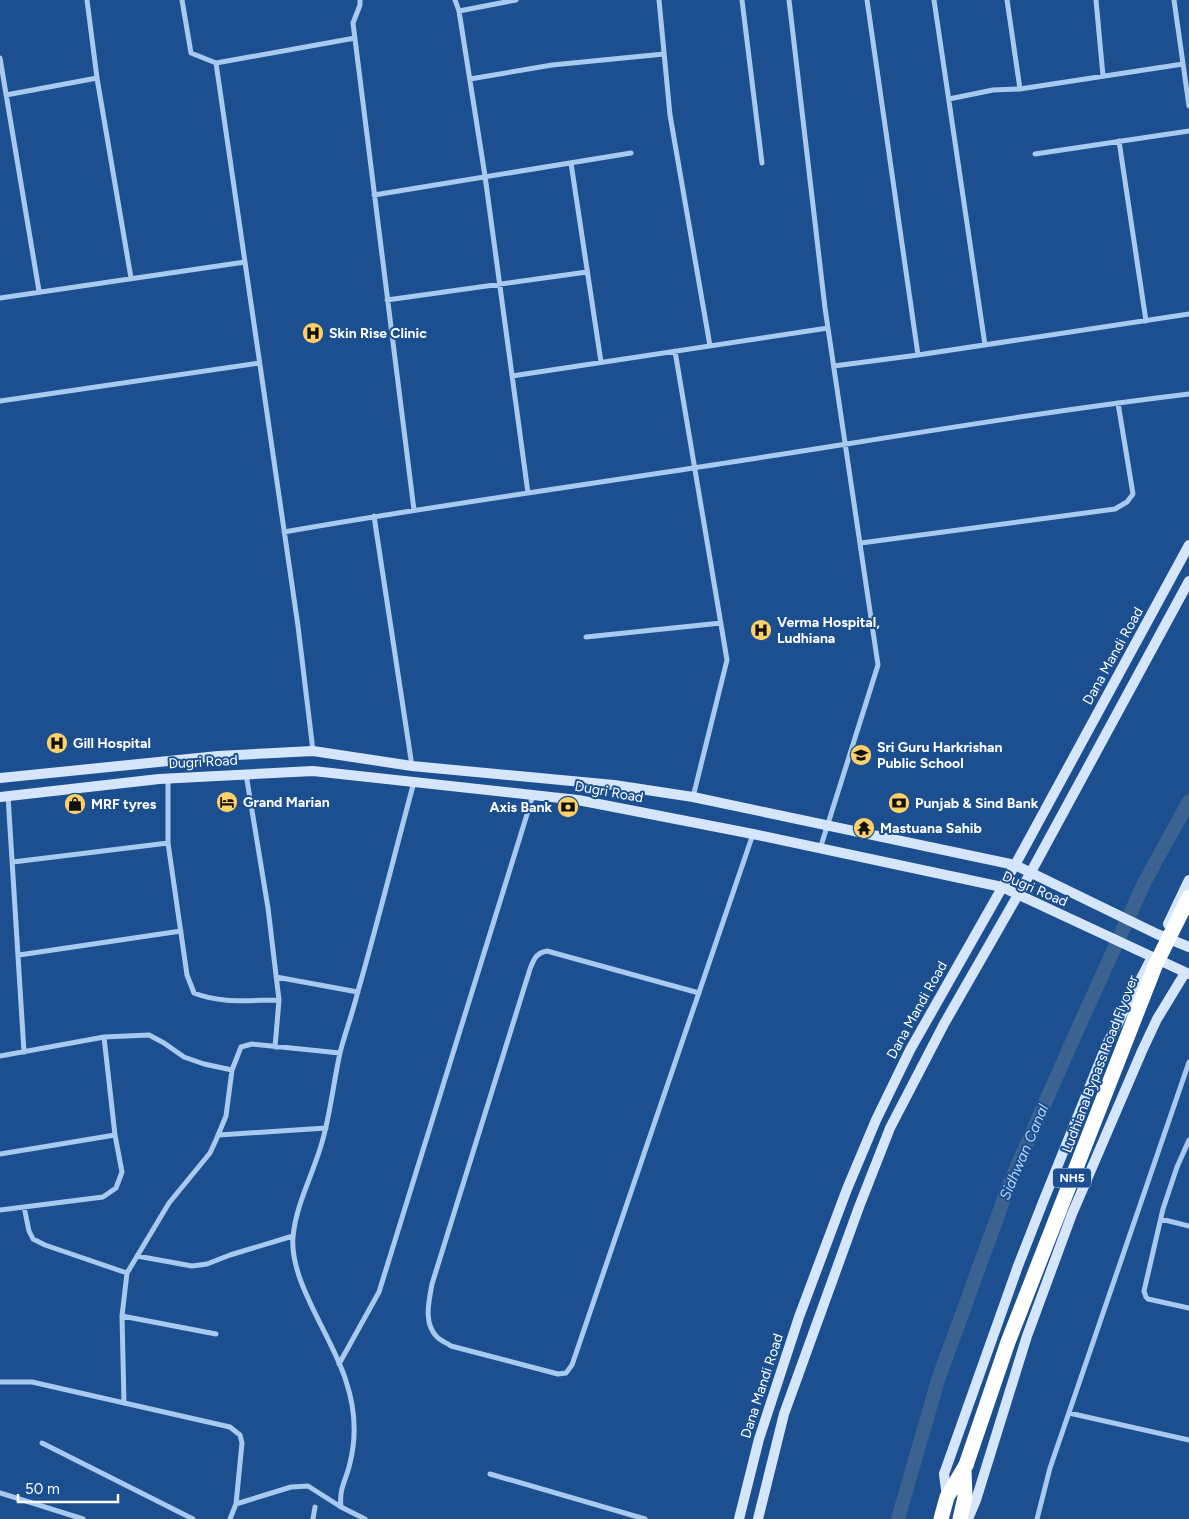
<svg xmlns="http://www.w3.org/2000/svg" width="1189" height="1519" font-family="Figtree,sans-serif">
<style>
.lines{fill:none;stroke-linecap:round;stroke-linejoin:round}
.canal{stroke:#3c6290;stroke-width:14}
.street{stroke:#a9c9ee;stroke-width:5}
.secondary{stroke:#d6e6fa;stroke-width:10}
.highway{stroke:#fff;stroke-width:15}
.highway-bridge{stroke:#fff;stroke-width:15}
.labels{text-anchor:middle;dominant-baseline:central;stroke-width:4;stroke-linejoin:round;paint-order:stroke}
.shield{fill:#1b4f8f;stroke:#bbcadd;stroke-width:1}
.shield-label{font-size:12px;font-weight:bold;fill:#fff}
.poi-label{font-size:14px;font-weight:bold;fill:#fff;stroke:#1b4f8f;text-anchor:start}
.street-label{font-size:14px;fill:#fff;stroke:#1b4f8f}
.water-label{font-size:15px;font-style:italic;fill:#b5d3f5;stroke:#1b4f8f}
</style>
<rect width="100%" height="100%" fill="#1b4f8f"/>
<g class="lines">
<path class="canal" d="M898,1519L938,1380L1010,1182L1079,1026L1145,881L1189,801"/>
<path class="street" d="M87,0L97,78L131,278
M182,0L191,53L216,63L298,626L313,751
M360,0V5L353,23L414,510
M455,0L459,11L485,176L528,493
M659,0L670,115L710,346
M742,0L762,163
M789,0L825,308L878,665L820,849
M934,0L985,345
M1007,0L1020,89
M1096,0L1103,76
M1174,0L1189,106
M459,11L516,0
M0,58L39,291
M216,63L355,38
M470,79L552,65L664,54
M6,95L97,78
M949,99L993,90L1020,89L1183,64
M1119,141L1146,321
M1035,154L1189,131
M571,163L601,362
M374,195L631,153
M0,298L245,262
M387,300L587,272
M675,351L727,660L693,797
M918,355L1189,314
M834,366L918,355L867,0
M512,376L828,328
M0,401L259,363
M374,516L412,766
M284,532C420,508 557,489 693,468C858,443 1023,414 1189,394
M861,543L1115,509L1127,502L1133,494L1118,403
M586,637L721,623
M246,774L268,908L279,1000L275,1047
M8,796L24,1052
M168,843V778
M13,862L168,843L187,975L194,993C221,1004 250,1000 279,1000
M19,955L181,931
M276,977L358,992
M699,993L547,951C536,953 534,959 530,969L432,1284C429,1301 423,1323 437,1337C441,1341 447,1343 451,1346L558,1374L566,1373L572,1365L753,834
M104,1037L115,1135
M0,1056L104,1037L149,1035L164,1043L184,1057L204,1064L232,1070
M219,1135L326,1128
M1189,1140L1177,1167L1163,1209L1144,1291L1146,1297L1148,1299L1189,1308
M0,1154L115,1135L122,1172L116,1188L103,1197L0,1210
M24,1207L29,1231L33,1239L45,1245L127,1273
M1161,1219L1189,1226
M137,1256L192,1266L207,1264L230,1255L293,1236
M122,1316L216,1334
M339,1364L379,1292L533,795
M0,1382H32L230,1427L240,1435L242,1443L236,1504L230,1519
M124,1403L122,1316L127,1273L169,1203L210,1153L216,1140L226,1116L232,1070L241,1047L252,1044L340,1053
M1069,1413L1189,1440
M42,1443L193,1519
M490,1474L645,1519
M0,1493L83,1519
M236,1504L291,1487L308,1486L341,1507
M313,1519L315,1507
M365,1519L341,1507C339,1487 346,1481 350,1463C357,1435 355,1408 346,1381C333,1338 289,1281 293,1237C296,1202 316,1169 324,1135C331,1108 334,1080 340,1053C345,1033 353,1012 358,991C378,922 395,852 414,782
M1037,1519L1050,1468L1189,1062"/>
<path class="secondary" d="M0,778L218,756L313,751L412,766L614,785L693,797L1015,865L1157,934L1189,947
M0,797L159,779L313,771L578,800L753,834L1002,887L1189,974
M1168,924L1189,880
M947,1497L944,1474L1018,1266L1043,1202L1107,1044L1152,957
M739,1519L759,1439L799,1317L847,1189L876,1120L910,1050L1015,865L1189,545
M758,1519L784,1414L859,1207L890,1128L944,1024L1031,872L1189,581
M968,1519L976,1500L1027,1336L1072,1214L1142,1051L1157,1019L1185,973"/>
<path class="highway" d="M941,1519L947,1497L966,1465
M960,1519L965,1497L964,1471"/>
<path class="highway-bridge" d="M966,1465L1008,1342L1155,966L1189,897"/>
</g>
<defs>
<g id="hospital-disc" transform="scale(1.125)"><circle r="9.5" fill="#ffd166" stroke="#1b4f8f"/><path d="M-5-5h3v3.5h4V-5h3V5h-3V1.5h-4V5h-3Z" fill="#111"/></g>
<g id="school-disc" transform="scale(1.125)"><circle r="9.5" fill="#ffd166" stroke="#1b4f8f"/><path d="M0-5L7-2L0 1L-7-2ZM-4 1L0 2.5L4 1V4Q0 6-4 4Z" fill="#111"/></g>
<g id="hotel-disc" transform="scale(1.125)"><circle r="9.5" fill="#ffd166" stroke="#1b4f8f"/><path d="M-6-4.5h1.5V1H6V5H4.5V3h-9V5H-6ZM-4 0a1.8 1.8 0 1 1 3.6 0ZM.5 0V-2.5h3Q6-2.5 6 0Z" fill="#111"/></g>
<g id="bank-disc" transform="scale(1.125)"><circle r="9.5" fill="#ffd166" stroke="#1b4f8f"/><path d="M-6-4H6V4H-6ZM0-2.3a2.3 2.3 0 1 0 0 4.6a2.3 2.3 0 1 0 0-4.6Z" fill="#111"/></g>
<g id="shop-disc" transform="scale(1.125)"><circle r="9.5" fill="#ffd166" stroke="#1b4f8f"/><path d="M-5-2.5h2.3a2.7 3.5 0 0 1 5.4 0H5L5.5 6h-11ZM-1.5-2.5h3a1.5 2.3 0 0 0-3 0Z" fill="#111"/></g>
<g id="temple-disc" transform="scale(1.125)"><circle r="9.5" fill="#ffd166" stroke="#1b4f8f"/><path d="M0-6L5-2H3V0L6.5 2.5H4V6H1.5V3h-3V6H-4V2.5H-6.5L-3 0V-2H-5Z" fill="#111"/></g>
</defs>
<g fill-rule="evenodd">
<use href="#hospital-disc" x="313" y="333"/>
<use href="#hospital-disc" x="761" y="630"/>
<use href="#hospital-disc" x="57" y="743"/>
<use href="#school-disc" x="861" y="755"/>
<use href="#hotel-disc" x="227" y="802"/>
<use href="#bank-disc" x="899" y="803"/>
<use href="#shop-disc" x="75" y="804"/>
<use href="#bank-disc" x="568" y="807"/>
<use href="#temple-disc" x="864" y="828"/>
</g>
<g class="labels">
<rect class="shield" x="1053" y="1168.5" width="38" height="19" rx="4"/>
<g class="shield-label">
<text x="1072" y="1178">NH5</text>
</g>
<g class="poi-label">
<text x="329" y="333">Skin Rise Clinic</text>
<text x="777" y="622">Verma Hospital,<tspan x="777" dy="16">Ludhiana</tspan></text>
<text x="73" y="743">Gill Hospital</text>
<text x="877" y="747">Sri Guru Harkrishan<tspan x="877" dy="16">Public School</tspan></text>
<text x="243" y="802">Grand Marian</text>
<text x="915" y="803">Punjab &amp; Sind Bank</text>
<text x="91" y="804">MRF tyres</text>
<text x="552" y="807" text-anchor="end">Axis Bank</text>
<text x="880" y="828">Mastuana Sahib</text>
</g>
<g class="street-label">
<text transform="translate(1113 656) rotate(-61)">Dana Mandi Road</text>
<text transform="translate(203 762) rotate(-3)">Dugri Road</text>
<text transform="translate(609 792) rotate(10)">Dugri Road</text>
<text transform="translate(1035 889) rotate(23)">Dugri Road</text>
<text transform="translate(917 1010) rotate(-61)">Dana Mandi Road</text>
<text transform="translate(1100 1064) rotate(-69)">Ludhiana Bypass Road Flyover</text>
<text transform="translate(762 1386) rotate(-72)">Dana Mandi Road</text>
</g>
<g class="water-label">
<text transform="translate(1024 1152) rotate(-67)">Sidhwan Canal</text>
</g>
</g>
<path d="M18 1494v8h100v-8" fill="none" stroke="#ffffff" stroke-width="2.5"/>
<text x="25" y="1494" font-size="15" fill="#ffffff" stroke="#1b4f8f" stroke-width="4" paint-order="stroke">50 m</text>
</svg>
